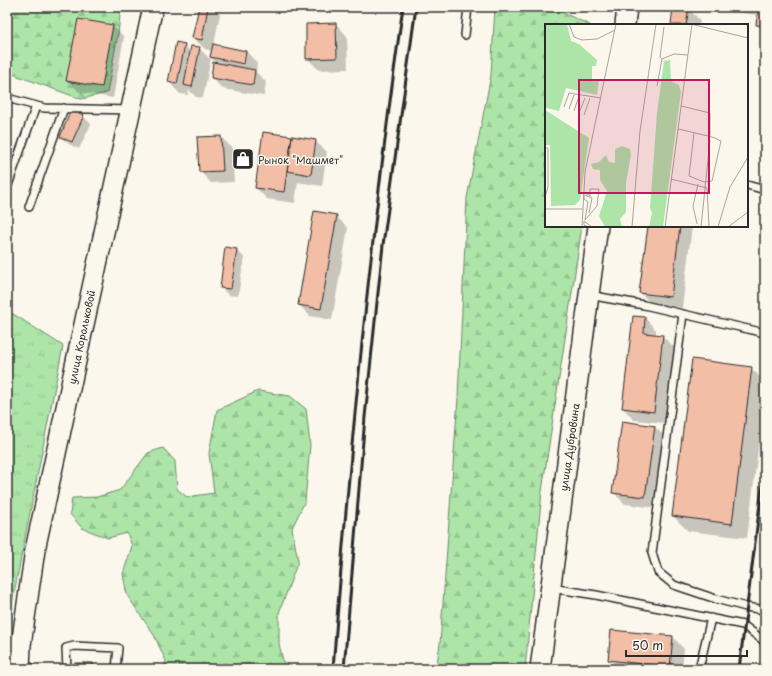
<svg xmlns="http://www.w3.org/2000/svg" width="772" height="676" font-family="'Playpen Sans',sans-serif">
<style>
.grass{fill:url(#grass-tufts);stroke:#6c886a}
.forest{fill:url(#forest-firs);stroke:#6c886a}
.shadow{fill:#0003}
.building{fill:#f3bea6;stroke:#2b2b2b}
.lines{fill:none;stroke-linecap:round;stroke-linejoin:round}
.service-casing{stroke:#2b2b2b;stroke-width:10}
.secondary-casing{stroke:#2b2b2b;stroke-width:22}
.service{stroke:#fbf7ec;stroke-width:7}
.secondary{stroke:#fbf7ec;stroke-width:19}
.rail{stroke:#2b2b2b;stroke-width:3}
.labels{text-anchor:middle;dominant-baseline:central;stroke-width:3;stroke-linejoin:round;paint-order:stroke}
.poi-label{font-size:10px;fill:#2b2b2b;stroke:#fbf7ec;text-anchor:start}
.street-label{font-size:10px;fill:#2b2b2b;stroke:#fbf7ec}
.inset-road{fill:none;stroke:#a8a59f;stroke-width:1}
.view{fill:#c2185b;fill-opacity:0.15;stroke:#c2185b;stroke-width:2}
.inset-edge{fill:none;stroke:#2b2b2b;stroke-width:2}
</style>
<defs>
<pattern id="grass-tufts" width="24" height="20" patternUnits="userSpaceOnUse"><rect width="24" height="20" fill="#ade5a9"/><path d="M3 7l-1-3M5 7V3M7 7l1-3M15 17l-1-3M17 17v-4M19 17l1-3" fill="none" stroke="#95c592"/></pattern>
<pattern id="forest-firs" width="22" height="20" patternUnits="userSpaceOnUse"><rect width="22" height="20" fill="#ade5a9"/><path d="M5 1l3.5 6h-7zM16 11l3.5 6h-7z" fill="#95c592"/></pattern>
</defs>
<rect width="100%" height="100%" fill="#fbf7ec"/>
<filter id="ink" filterUnits="userSpaceOnUse"><feTurbulence type="fractalNoise" baseFrequency=".025" numOctaves="2"/><feDisplacementMap in="SourceGraphic" scale="8" xChannelSelector="R" yChannelSelector="G"/><feConvolveMatrix kernelMatrix="1 2 1 2 8 2 1 2 1" color-interpolation-filters="sRGB"/></filter>
<g filter="url(#ink)">
<path class="grass" d="M7,310L63,346L10,613L7,669Z"/>
<path class="forest" d="M7,7H121L118,34L107,93L81,99L7,72Z
M495,7H550L590,25H546V226H582L542,491L525,669H436L440,644L458,398L467,198L491,75Z
M258,391L290,396L306,409L310,445L305,501L292,528L298,561L279,613V644L285,669H164L166,661L154,635L127,595L123,574L132,546L127,533L108,538L82,528L70,514L72,498L97,497L120,490L148,453L163,448L175,461L177,489L187,497L214,493L209,453L217,410Z"/>
<path class="shadow" d="M200,7H213L220,14L214,45L246,51L257,63L256,72L266,82L264,96L223,89L212,78L218,64L211,58L203,98L196,97L189,90L188,95L180,94L169,82L184,45L191,52L199,48L210,59L212,51L205,49L193,38Z
M674,7L688,9L700,20L699,25H672Z
M723,7H757L756,15L728,11Z
M765,10V32L757,24Z
M336,24L347,36L348,69L319,70L307,58Z
M113,26L124,37L113,98L79,92L68,80Z
M83,116L91,124L79,149L69,144L61,136Z
M221,137L232,148L234,182L211,183L200,171Z
M315,141L327,152L322,186L298,182L295,203L267,199L256,188Z
M336,216L348,228L332,320L310,316L299,305Z
M649,226H692L682,308L652,304L640,293Z
M236,250L244,257L238,296L228,295L221,287Z
M645,318L656,330V335L662,336L674,347L665,423L634,420L623,408Z
M751,368L765,382V394L747,538L688,531L673,516Z
M655,427L666,438L656,508L625,504L613,492Z
M612,631L673,637L684,649L682,669H619L609,659Z
M93,664L98,669H75Z"/>
<path class="building" d="M199,7H208L202,40L192,38Z
M673,7L689,8L686,25H671Z
M758,8L765,9V26L756,25Z
M78,19L113,25L102,87L66,81Z
M336,23L337,58L306,59V24Z
M176,42L185,44L177,84L168,82Z
M213,44L246,51L244,64L210,57Z
M191,46L200,47L192,87L184,85Z
M213,62L255,70L253,85L211,78Z
M71,110L84,115L72,142L60,137Z
M263,132L292,136L284,192L255,188Z
M221,136L223,171L199,172L197,137Z
M292,136L316,140L311,175L287,171Z
M314,211L337,215L321,309L298,305Z
M648,226H680L671,297L639,293Z
M225,247L237,249L231,289L220,288Z
M633,316L645,317L644,333L663,335L654,412L622,408Z
M692,359L752,367L732,524L672,516Z
M622,421L655,426L645,497L612,493Z
M611,630L673,636L670,667L608,660Z
M74,663H93V669H74Z"/>
<g class="lines">
<g class="service-casing">
<path id="service" d="M465,35L468,7
M7,98L44,108L130,110
M747,185L765,190
M7,188L36,106
M29,207L64,108
M589,295L644,305L765,333
M683,314L652,553L658,572L674,585L716,599L746,607L765,610
M551,588L596,595L743,625L764,641L765,644
M30,669V667L32,669
M67,669L66,648L74,646L118,648L116,669
M699,669L711,618"/>
</g>
<g class="secondary-casing">
<path id="secondary" d="M625,25L627,7
M20,669L21,645L35,550L153,7
M540,669L598,226"/>
</g>
<use href="#service" class="service"/>
<use href="#secondary" class="secondary"/>
<path class="rail" d="M333,669C350,448 371,227 403,7
M344,669L365,417L383,245L416,7
M739,669L765,464"/>
</g>
</g>
<defs>
<g id="shop-square" transform="scale(1.15)"><rect x="-9" y="-9" width="18" height="18" rx="4" fill="#2b2b2b" stroke="#fbf7ec"/><path d="M-5-2.5h2.3a2.7 3.5 0 0 1 5.4 0H5L5.5 6h-11ZM-1.5-2.5h3a1.5 2.3 0 0 0-3 0Z" fill="#fff"/></g>
</defs>
<g fill-rule="evenodd">
<use href="#shop-square" x="243" y="159"/>
</g>
<g class="labels">
<g class="poi-label">
<text x="258" y="159">Рынок "Машмет"</text>
</g>
<g class="street-label">
<text transform="translate(81 337) rotate(-78)">улица Корольковой</text>
<text transform="translate(569 447) rotate(-82)">улица Дубровина</text>
</g>
</g>
<g transform="translate(545 24)">
<rect width="203" height="203" fill="#fbf7ec"/>
<path d="M0,86L44,114L35,176L30,181L6,182L5,121H0Z" fill="#ade5a9"/>
<path d="M0,0H22L26,17L34,20L52,36L51,42H47V55L54,56L52,71L21,64L14,87L1,84ZM125,36L126,57L134,61L136,68L118,203H104L107,189L105,184L112,89L119,37ZM77,122L85,125L86,131L81,159V188L75,195L77,203H60L54,192L62,167L55,156V146L48,145L46,140L54,138L61,131L64,138L70,139V125Z" fill="#ade5a9"/>
<path class="inset-road" d="M24,0L29,13L37,16L52,15L70,6M146,0L203,14M117,35L115,33L119,3M112,62L117,35L129,30L143,31M136,82L165,89V112M19,83L24,69L56,74M24,85L29,71M29,87L34,72M34,89L40,74M39,91L45,74M133,105L142,107L163,112L170,114L176,117L167,157L159,158L144,152L149,109M0,124H3V163L0,173M126,155L162,164L164,202M45,165H54L52,182L40,196L43,178L39,175V168L45,172ZM40,171L47,174L44,189M0,185H37M152,200L148,182L153,160M37,203L40,148L71,0M43,203L39,201V197L47,203M87,203L95,107L111,0M120,203L147,0M156,203L165,116M173,203L185,163L203,133M183,203L203,188"/>
<path class="view" d="M34,56H164V169H34Z"/>
<rect width="203" height="203" class="inset-edge"/>
</g>
<rect width="772" height="676" fill="none" stroke="#fbf7ec" stroke-width="24"/>
<rect x="12" y="12" width="748" height="652" fill="none" stroke="#2b2b2b" stroke-width="1.5" filter="url(#ink)"/>
<path d="M626 650v6h121v-6" fill="none" stroke="#2b2b2b" stroke-width="2"/>
<text x="632" y="650" font-size="12" fill="#2b2b2b" stroke="#fbf7ec" stroke-width="3" paint-order="stroke">50 m</text>
</svg>
